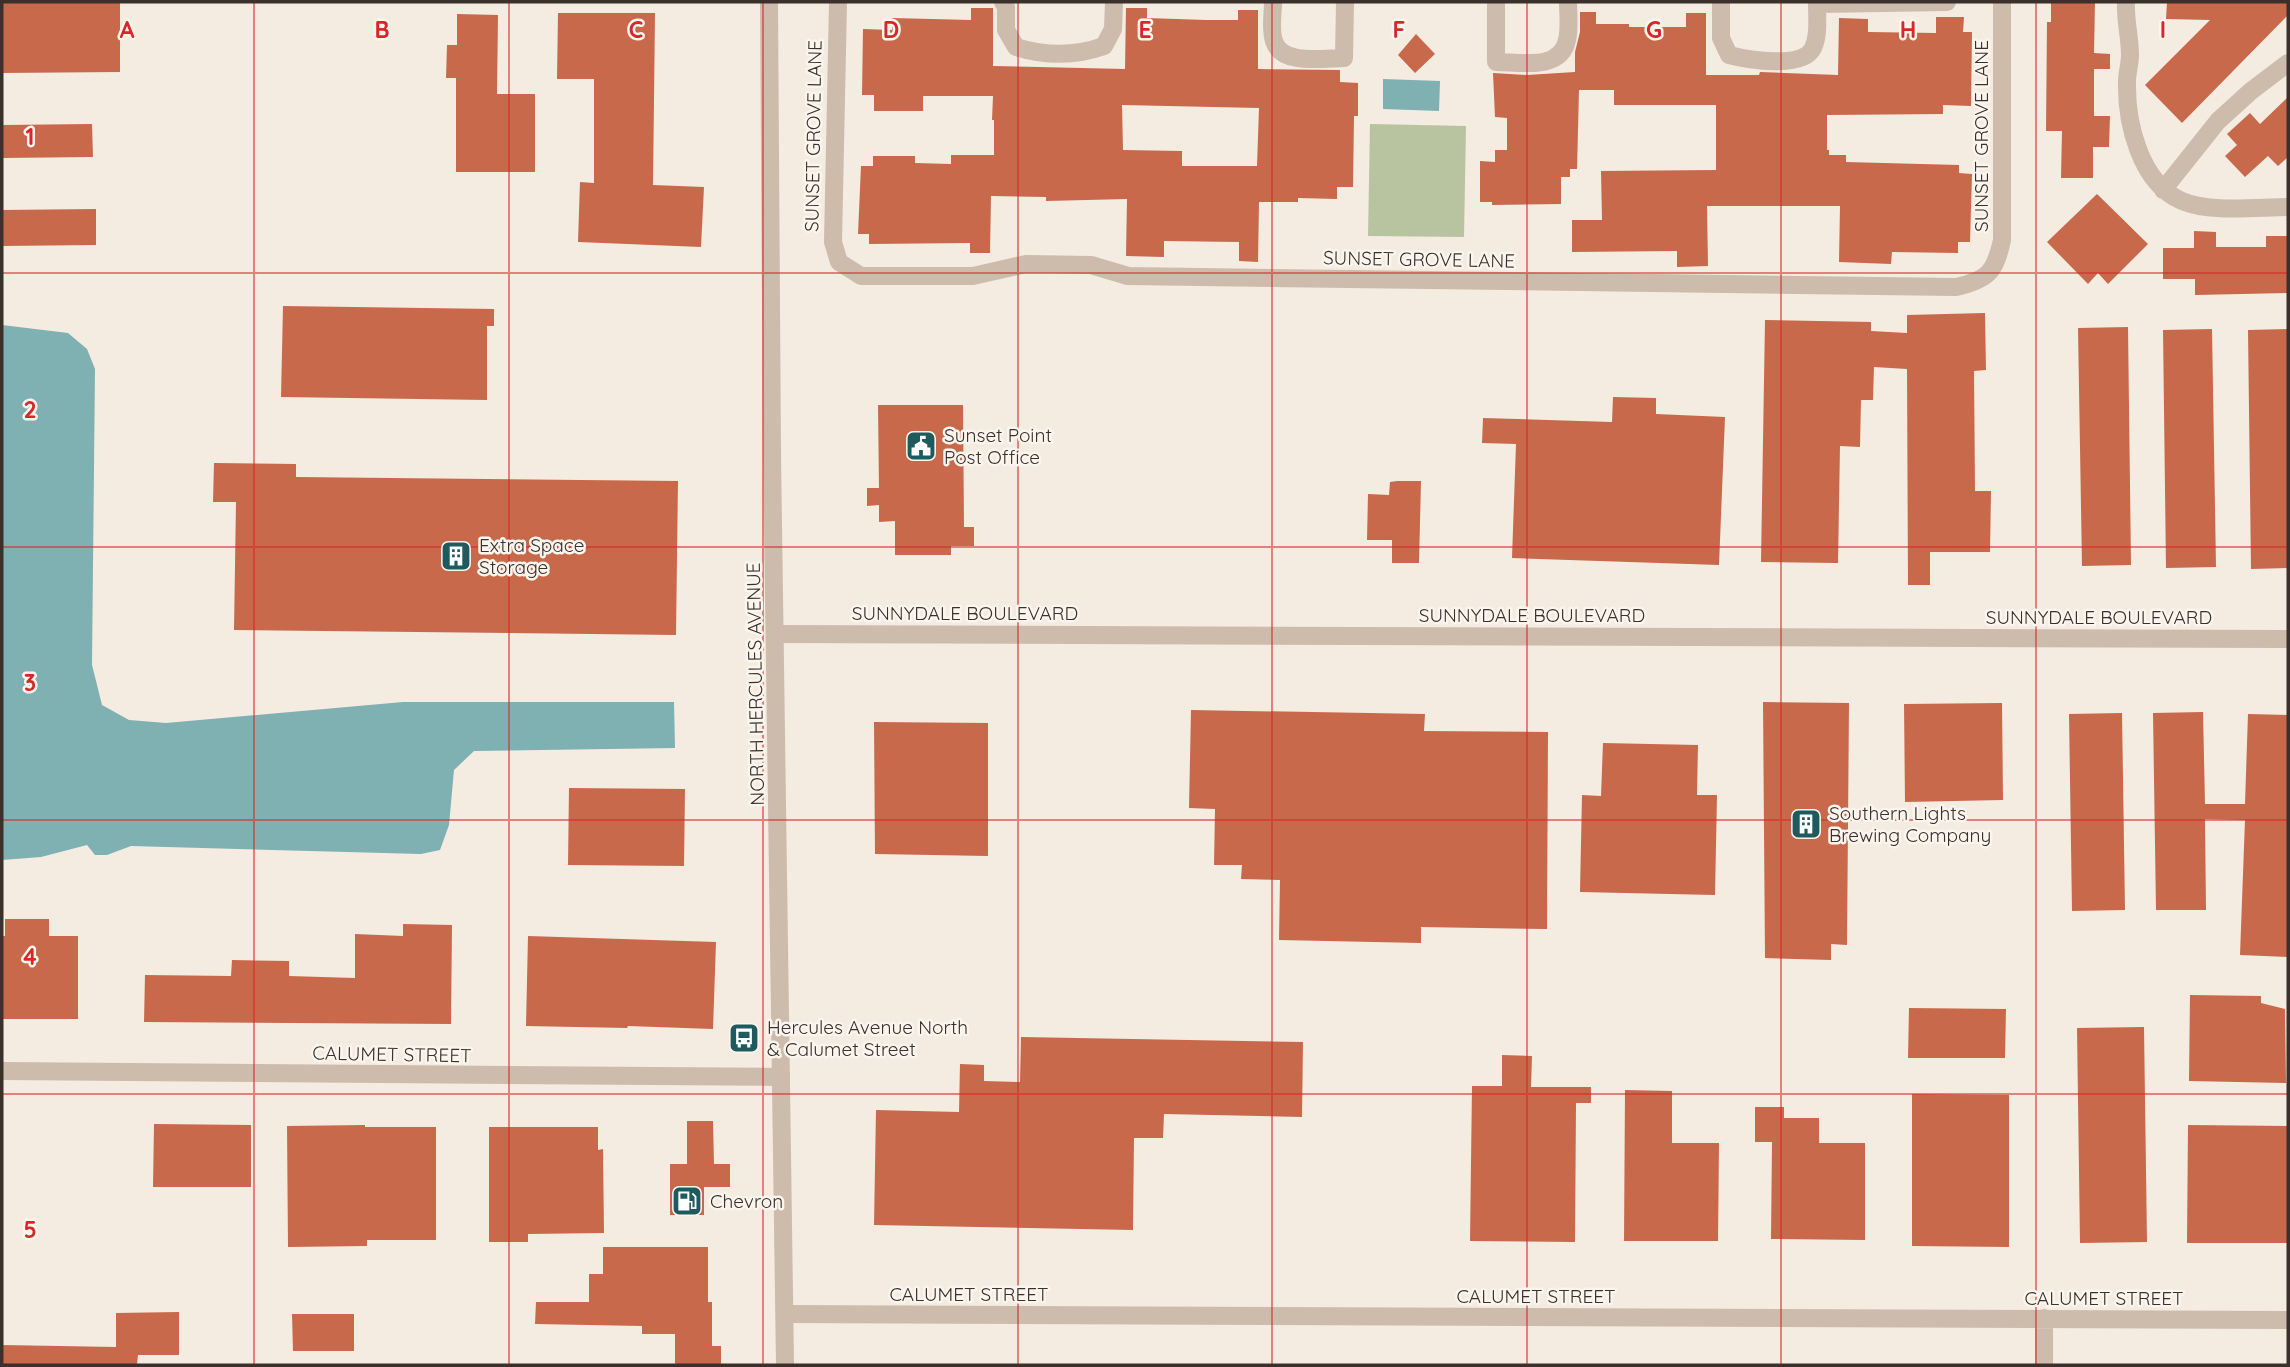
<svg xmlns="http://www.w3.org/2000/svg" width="2290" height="1367" font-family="Quicksand,sans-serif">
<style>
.green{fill:#b8c4a0}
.water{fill:#7fb0b2}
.building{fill:#c8694b;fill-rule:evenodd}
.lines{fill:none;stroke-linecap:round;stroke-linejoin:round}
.minor{stroke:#cdbbac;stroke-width:18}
.tertiary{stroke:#cdbbac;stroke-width:18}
.grid{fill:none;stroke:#d62828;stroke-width:2;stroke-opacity:0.55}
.labels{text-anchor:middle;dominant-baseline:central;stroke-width:5;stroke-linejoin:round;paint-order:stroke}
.street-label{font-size:19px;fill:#3b302b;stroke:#fbf5ee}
.poi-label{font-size:19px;fill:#3b302b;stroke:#fbf5ee;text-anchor:start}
.grid-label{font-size:23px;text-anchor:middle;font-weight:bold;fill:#d62828;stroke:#fbf5ee;stroke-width:5;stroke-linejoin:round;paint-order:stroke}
</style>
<rect width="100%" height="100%" fill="#f4ebe1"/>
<path class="green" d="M1370,124L1466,126L1464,237L1368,236Z"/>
<path class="water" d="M1383,79L1440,81L1439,111L1383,109Z
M2,325L68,333L87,349L95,369L92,665L102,705L129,720L166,723L403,702H674L675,748L474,751L454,770L449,825L440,850L421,854L131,846L107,855H95L87,845L41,857L2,860Z"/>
<path class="building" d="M2,2H120V72L2,73Z
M2051,2H2095L2094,53L2110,54V69H2094V116H2110L2109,147H2093V178H2061L2062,131H2046L2047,22H2051Z
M2167,2H2288V15L2182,123L2145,85L2210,20L2166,19Z
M971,8H993V66L1125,69L1126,8H1147V18L1206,20H1238V10H1258V69L1340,70V82L1358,83V116H1354L1353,187H1337V199L1298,198V202H1259L1258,262L1239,261V242L1164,241V257L1126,256L1127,199L1046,201V197L991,196L990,253H970V243L869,244V234H858L861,166H873V156H915V163L951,164V155H994V120H992L993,96H923V111H874V95H862L863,29L892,30V18L971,20ZM1122,105L1259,108L1257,166H1182V151L1123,150Z
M1580,12H1596V24H1629V27H1686V13H1706V75H1759L1760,72L1838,75L1839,18L1868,19V32L1936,33V17H1964L1963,32H1972L1971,106L1943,105V114L1827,115V150H1829V155H1846V162L1959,165V173L1972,174L1970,242H1958V253L1892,252L1891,264L1839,262L1840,206H1707L1708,266L1677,267V251L1572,252V220H1602L1601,171L1716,170V105H1614V90H1579L1577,169H1570V177H1561V204L1492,205V202H1480V161L1495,162V150H1507V118L1495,117L1493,73L1527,75L1575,72V52L1580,32Z
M558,13H655L653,185L704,187L701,247L578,242L580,182L594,183V79H557Z
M457,14L498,15L497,94H535V172H456V78H446L447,45H457Z
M1416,34L1435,54L1415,73L1398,55Z
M2288,97V157L2278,166L2268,156L2245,177L2225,156L2237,145L2227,134L2250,113L2260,124Z
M92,124L93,157L2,158V125Z
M2097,194L2148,244L2108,284L2098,273L2088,284L2047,242Z
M96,209V245L2,246V210Z
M2194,231L2216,232V247H2266V236H2288V293L2195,295V279H2163V248H2194Z
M283,306L494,309V326H487V400L281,397Z
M1985,313L1986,370L1974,371L1975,491H1991L1990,552H1930V585H1908L1907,369L1874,367L1873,400H1861L1860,447L1840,446L1838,563L1761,562L1765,320L1871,322V331L1907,333V315Z
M2128,327L2131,565L2082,566L2078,328Z
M2212,329L2216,567L2166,568L2163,330Z
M2288,329V568L2251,569L2248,330Z
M1613,397L1656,398V414L1725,417L1719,565L1512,558L1516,444L1482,443L1483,418L1612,422Z
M878,405H963L964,527H974V546H951V555H895V521L879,522V505L867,506V488H879Z
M214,463L296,464V477L678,481L676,635L234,630L236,502H213Z
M1397,481H1421L1419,563H1392V540H1367L1368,494L1389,495L1390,482Z
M1763,702L1849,703L1847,945L1831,944V960L1765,958Z
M2002,703L2003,800L1905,802L1904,704Z
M1191,710L1425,714L1424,731L1548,732L1547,929L1421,927V943L1279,940L1280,880L1241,879L1242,865H1214L1215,809L1189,808Z
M2203,712L2205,804H2245L2248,714L2288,715V957L2240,955L2245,820L2205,819L2206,910H2156L2153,713Z
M2122,713L2125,910L2072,911L2069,714Z
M874,722L988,723V856L875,854Z
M1603,743L1698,745L1697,795H1717L1715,895L1580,892L1582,795L1601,796Z
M569,788L685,789L684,866L568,865Z
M5,919H49V936H78V1019H2V936H5Z
M403,924L452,925L451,1024L144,1022L145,975L231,976L232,960L289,961V976L355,978V934L403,936Z
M528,936L716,942L713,1029L628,1026L627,1028L526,1026Z
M2190,995L2261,996V1003L2285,1009L2286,1083L2189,1081Z
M1909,1008L2006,1009L2005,1058H1908Z
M2144,1027L2147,1242L2080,1243L2077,1028Z
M1021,1037L1303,1042L1302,1117L1164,1114L1163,1138H1134L1133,1230L874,1225L876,1110L959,1112L960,1064L984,1065V1081L1020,1082Z
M1502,1055L1532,1056L1531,1087H1591V1103H1576L1575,1242L1470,1241L1472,1086H1502Z
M1625,1090L1672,1091V1143H1719L1718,1241H1624Z
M1912,1094L2009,1095V1247L1912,1246Z
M1755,1107H1784V1118H1819V1143H1865V1240L1771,1239L1772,1142H1755Z
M687,1121H713L714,1164H730V1187H704V1215H670V1164H687Z
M154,1124L251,1125V1187H153Z
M365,1125V1127H436V1240H367V1246L288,1247L287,1126Z
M2188,1125L2288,1126L2287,1243H2187Z
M489,1127H598V1150L603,1149L604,1233L528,1234V1242H489Z
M603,1247H708V1302H712V1346H721V1365H675V1334H642V1326L535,1324L536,1302H589V1274H603Z
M179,1312V1355H138L137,1365H2V1345L116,1347V1313Z
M292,1314H354V1351H293Z"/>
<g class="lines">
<path class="minor" d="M838,2L833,242L839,262L861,276H973L1026,264L1091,265L1128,276L1956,287C1988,280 1995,272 2002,240V2
M1003,2L1006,7V30L1016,47C1045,56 1076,56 1104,46L1113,29L1114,2
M1273,2C1273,13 1270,30 1274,41C1281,66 1324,58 1344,58L1345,2
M1496,2V62C1520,62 1561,71 1567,40C1570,28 1568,14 1568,2
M1721,2V38L1729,55C1748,60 1803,69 1813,48C1819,35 1817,19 1817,4L1947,2
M2126,2C2125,20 2130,37 2130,55C2130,64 2127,73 2127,81C2126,123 2140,183 2182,201C2209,213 2258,207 2288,207
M2163,190L2218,121L2251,91L2288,63
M775,634L2288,639
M2,1071L781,1077
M785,1314L2288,1320
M2044,1318V1365"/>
<path class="tertiary" d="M769,2L772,455L785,1365"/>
</g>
<path class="grid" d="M254,2V1365M509,2V1365M763,2V1365M1018,2V1365M1272,2V1365M1527,2V1365M1781,2V1365M2036,2V1365M2,273H2288M2,547H2288M2,820H2288M2,1094H2288"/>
<defs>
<g id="civic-square" transform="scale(1.575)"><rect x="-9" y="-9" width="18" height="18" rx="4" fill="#1f5a5e" stroke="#fbf5ee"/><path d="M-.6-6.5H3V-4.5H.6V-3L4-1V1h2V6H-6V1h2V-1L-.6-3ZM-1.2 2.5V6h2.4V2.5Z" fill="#fff"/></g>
<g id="building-square" transform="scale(1.575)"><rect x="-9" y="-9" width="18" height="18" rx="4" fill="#1f5a5e" stroke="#fbf5ee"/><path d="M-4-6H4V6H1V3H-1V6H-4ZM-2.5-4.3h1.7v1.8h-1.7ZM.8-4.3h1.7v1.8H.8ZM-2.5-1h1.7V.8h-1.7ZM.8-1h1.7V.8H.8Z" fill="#fff"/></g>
<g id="bus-square" transform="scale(1.575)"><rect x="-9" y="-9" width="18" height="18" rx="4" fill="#1f5a5e" stroke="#fbf5ee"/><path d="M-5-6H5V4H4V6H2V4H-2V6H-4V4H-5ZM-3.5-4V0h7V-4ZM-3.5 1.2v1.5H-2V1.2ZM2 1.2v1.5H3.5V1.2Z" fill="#fff"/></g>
<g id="fuel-square" transform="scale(1.575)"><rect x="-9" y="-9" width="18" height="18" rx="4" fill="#1f5a5e" stroke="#fbf5ee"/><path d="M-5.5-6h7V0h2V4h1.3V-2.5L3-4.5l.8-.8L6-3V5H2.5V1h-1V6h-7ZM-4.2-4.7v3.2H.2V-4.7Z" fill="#fff"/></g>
</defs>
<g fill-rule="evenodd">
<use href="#civic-square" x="921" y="446"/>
<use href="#building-square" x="456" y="556"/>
<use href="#building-square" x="1806" y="824"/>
<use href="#bus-square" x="744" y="1038"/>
<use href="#fuel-square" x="687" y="1201"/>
</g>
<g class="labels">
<g class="street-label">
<text transform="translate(813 136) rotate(-89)">SUNSET GROVE LANE</text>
<text transform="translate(1981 136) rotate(-90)">SUNSET GROVE LANE</text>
<text transform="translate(1419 259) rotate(1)">SUNSET GROVE LANE</text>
<text x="965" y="613">SUNNYDALE BOULEVARD</text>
<text x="1532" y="615">SUNNYDALE BOULEVARD</text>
<text x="2099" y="617">SUNNYDALE BOULEVARD</text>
<text transform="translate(755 684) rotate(-91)">NORTH HERCULES AVENUE</text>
<text transform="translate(392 1054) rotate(1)">CALUMET STREET</text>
<text x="969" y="1294">CALUMET STREET</text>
<text x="1536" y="1296">CALUMET STREET</text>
<text x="2104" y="1298">CALUMET STREET</text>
</g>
<g class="poi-label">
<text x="944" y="435">Sunset Point<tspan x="944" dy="22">Post Office</tspan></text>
<text x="479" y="545">Extra Space<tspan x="479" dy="22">Storage</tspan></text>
<text x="1829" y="813">Southern Lights<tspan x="1829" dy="22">Brewing Company</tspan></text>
<text x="767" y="1027">Hercules Avenue North<tspan x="767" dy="22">&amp; Calumet Street</tspan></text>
<text x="710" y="1201">Chevron</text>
</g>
</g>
<g class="grid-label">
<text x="127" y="38">A</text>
<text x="382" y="38">B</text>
<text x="636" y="38">C</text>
<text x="891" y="38">D</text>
<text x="1145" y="38">E</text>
<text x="1399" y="38">F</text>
<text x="1654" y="38">G</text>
<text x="1908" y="38">H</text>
<text x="2163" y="38">I</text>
<text x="30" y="145">1</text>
<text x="30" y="418">2</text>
<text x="30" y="691">3</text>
<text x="30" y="965">4</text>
<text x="30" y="1238">5</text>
</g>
<rect width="2290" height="1367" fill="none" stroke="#3b302b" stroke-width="7"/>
</svg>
